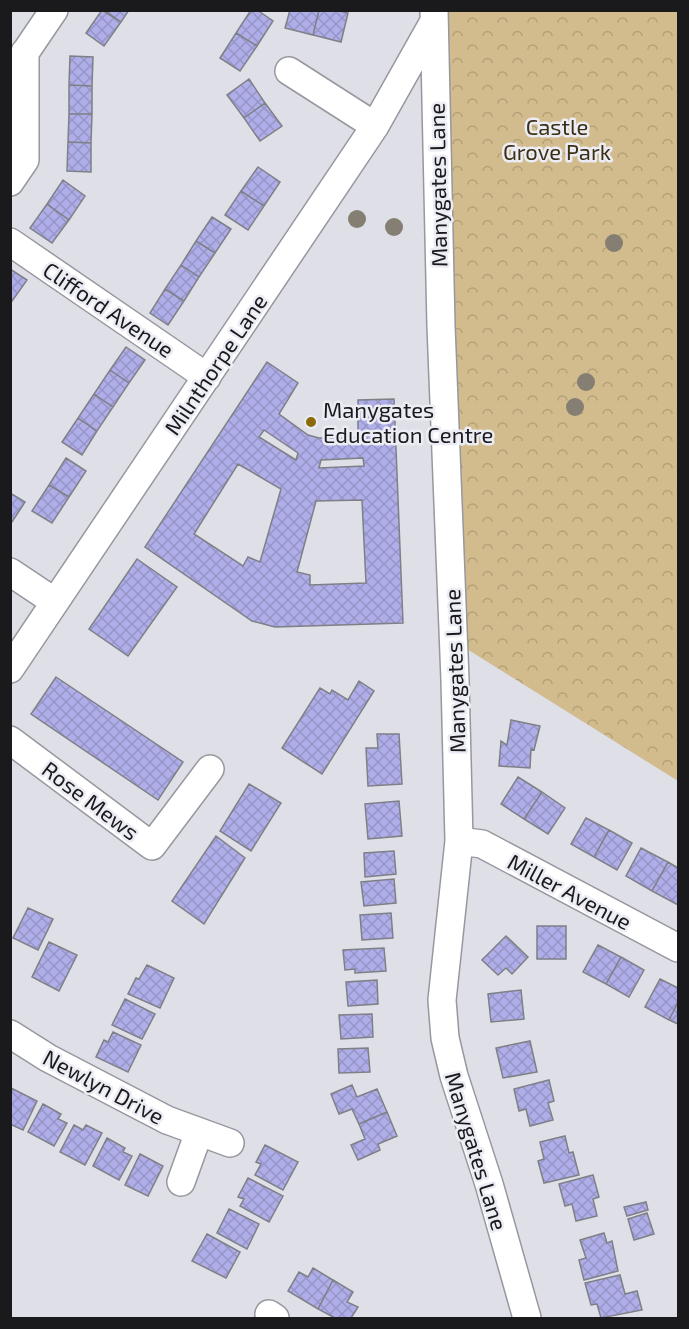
<svg xmlns="http://www.w3.org/2000/svg" width="689" height="1329" font-family="'Exo 2',sans-serif">
<style>
.forest{fill:url(#forest-crowns)}
.building{fill:url(#building-cross-hatch);stroke:#7f7f86;stroke-width:1.5;fill-rule:evenodd}
.lines{fill:none;stroke-linecap:round;stroke-linejoin:round}
.minor-casing{stroke:#97979f;stroke-width:30}
.minor{stroke:#fff;stroke-width:27}
.tree{fill:#857e73}
.poi-dot{fill:#8b6a0a;stroke:#ececf5;stroke-width:2}
.labels{text-anchor:middle;dominant-baseline:central;stroke-width:5;stroke-linejoin:round;paint-order:stroke}
.park-label{font-size:22px;fill:#3b2f14;stroke:#ececf5}
.street-label{font-size:22px;fill:#1a1a1d;stroke:#ececf5}
.poi-label{font-size:22px;fill:#1a1a1d;stroke:#ececf5;text-anchor:start}
</style>
<defs>
<pattern id="forest-crowns" width="20" height="18" patternUnits="userSpaceOnUse" patternTransform="scale(1.5)"><rect width="20" height="18" fill="#d2bc8d"/><path d="M2 6a3 3 0 1 1 6 0M12 15a3 3 0 1 1 6 0" fill="none" stroke="#b4a179"/></pattern>
<pattern id="building-cross-hatch" width="8" height="8" patternUnits="userSpaceOnUse" patternTransform="scale(1.5)"><rect width="8" height="8" fill="#afaee9"/><path d="M0 0l8 8M0 8l8-8" fill="none" stroke="#9695c7"/></pattern>
</defs>
<rect width="100%" height="100%" fill="#dfdfe7"/>
<path class="forest" d="M434,11H678V781L454,641Z"/>
<path class="building" d="M102,10L121,22L104,46L86,33Z
M104,10H129L121,22Z
M251,10H257L273,21L257,46L236,33Z
M290,10H319L313,35L285,28Z
M319,10H336L348,13L341,42L313,35Z
M236,33L257,46L240,71L220,58Z
M70,56L93,57L92,86L69,85Z
M249,79L265,103L244,118L227,95Z
M69,85L92,86V114H69Z
M265,103L282,126L260,141L244,118Z
M69,114H92L91,143L68,142Z
M68,142L91,143V172L67,171Z
M258,167L280,182L264,206L241,191Z
M63,180L85,196L69,220L47,204Z
M241,191L264,206L248,230L225,215Z
M47,204L69,220L52,243L30,228Z
M212,217L231,229L215,253L196,241Z
M196,241L215,253L199,277L181,265Z
M181,265L199,277L184,301L165,289Z
M10,269L27,280L10,304Z
M165,289L184,301L168,325L150,313Z
M126,347L145,360L129,383L110,370Z
M267,362L298,383L279,414L308,435L319,438H358V400L394,399L403,623L275,627L252,621L145,547ZM264,430L298,453L296,460L259,437ZM363,458L364,466L319,468L321,460ZM238,464L281,489L260,562L248,557L243,566L194,534ZM362,500L366,583L310,585V575L297,572L316,501Z
M110,370L129,383L113,407L94,394Z
M94,394L113,407L97,431L78,418Z
M78,418L97,431L82,455L62,442Z
M66,458L86,471L69,497L49,485Z
M49,485L69,497L52,523L32,511Z
M10,493L25,502L10,525Z
M137,559L177,587L128,656L89,629Z
M56,677L183,762L158,800L31,714Z
M359,681L374,691L322,774L282,748L320,688L330,694L332,690L348,700Z
M511,720L540,726L534,750L531,749L530,768L499,766L501,741L507,745Z
M377,734H399L402,784L368,786L366,748H378Z
M518,777L542,792L524,819L501,804Z
M249,784L281,803L251,851L220,831Z
M542,792L565,808L548,834L524,819Z
M399,801L402,836L368,839L365,804Z
M586,818L609,830L594,857L571,844Z
M609,830L632,843L617,870L594,857Z
M216,836L245,858L204,924L172,901Z
M641,848L668,862L652,891L626,876Z
M394,851L396,874L365,877L364,853Z
M668,862L678,868V905L652,891Z
M394,879L396,903L364,906L361,882Z
M28,908L53,919L38,950L13,938Z
M391,913L393,938L362,940L360,915Z
M537,926H566V959H537Z
M506,936L528,957L512,974L506,968L498,975L482,960Z
M49,942L77,955L59,991L32,977Z
M598,945L621,957L606,984L583,972Z
M384,948L386,971L355,973V969L345,970L343,950Z
M621,957L644,970L629,997L606,984Z
M147,965L174,978L160,1008L128,994L136,978L139,979Z
M660,979L678,988V1002L669,1020L645,1007Z
M377,980L378,1004L348,1006L346,982Z
M521,990L524,1019L491,1022L488,994Z
M125,999L155,1014L142,1039L112,1025Z
M678,1002V1024L669,1020Z
M372,1014L373,1037L341,1039L339,1015Z
M113,1032L141,1045L128,1072L96,1057L104,1040L108,1042Z
M530,1041L537,1072L503,1078L496,1048Z
M368,1048L370,1072L339,1073L338,1049Z
M549,1080L554,1101L548,1103L553,1120L530,1126L526,1109L519,1111L514,1089Z
M352,1085L357,1097L377,1089L387,1112L359,1124L352,1109L339,1114L331,1094Z
M11,1088L37,1101L23,1130L10,1124Z
M43,1104L61,1114L58,1119L67,1123L54,1146L28,1132Z
M387,1112L397,1136L378,1144L380,1150L358,1160L351,1145L365,1139L359,1124Z
M74,1125L83,1130L86,1125L102,1133L85,1165L60,1152Z
M565,1136L569,1153L573,1152L579,1175L544,1183L538,1161L544,1159L540,1142Z
M107,1138L125,1148L123,1152L132,1156L119,1180L93,1166Z
M265,1145L298,1162L283,1190L255,1175L261,1164L256,1162Z
M140,1154L163,1166L148,1196L125,1185Z
M593,1175L599,1197L593,1199L597,1216L576,1221L572,1204L565,1206L559,1184Z
M248,1178L283,1196L269,1222L240,1206L244,1199L238,1197Z
M646,1202L648,1210L627,1216L624,1207Z
M229,1209L259,1224L247,1249L217,1233Z
M647,1213L654,1234L634,1240L628,1219Z
M604,1233L607,1243L612,1241L618,1271L584,1280L579,1260L586,1258L580,1240Z
M207,1234L240,1252L226,1278L192,1261Z
M313,1268L333,1280L318,1309L288,1291L299,1272L308,1277Z
M620,1275L625,1294L637,1291L642,1310L601,1318L597,1304L591,1305L585,1283Z
M333,1280L353,1292L347,1302L358,1307L351,1318H335L318,1309Z"/>
<g class="lines">
<g class="minor-casing">
<path id="minor" d="M434,10L441,326L455,680L459,841L442,1000L445,1038L454,1076L489,1184L527,1318
M16,66L54,10
M289,71L375,126
M10,182L25,160V52
M10,242L207,377
M10,572L55,602
M10,669L375,126L433,23
M10,740L152,846L210,769
M459,841L482,844L678,948
M10,1034L48,1058L167,1120L230,1143
M181,1182L199,1132
M269,1314L275,1318"/>
</g>
<use href="#minor" class="minor"/>
</g>
<g class="tree">
<circle cx="357" cy="219" r="9"/>
<circle cx="394" cy="227" r="9"/>
<circle cx="614" cy="243" r="9"/>
<circle cx="586" cy="382" r="9"/>
<circle cx="575" cy="407" r="9"/>
</g>
<circle class="poi-dot" cx="311" cy="422" r="6"/>
<g class="labels">
<g class="park-label">
<text x="557" y="126">Castle<tspan x="557" dy="25">Grove Park</tspan></text>
</g>
<g class="street-label">
<text transform="translate(437 185) rotate(-91)">Manygates Lane</text>
<text transform="translate(109 309) rotate(34)">Clifford Avenue</text>
<text transform="translate(215 364) rotate(-56)">Milnthorpe Lane</text>
<text transform="translate(454 671) rotate(-92)">Manygates Lane</text>
<text transform="translate(91 800) rotate(37)">Rose Mews</text>
<text transform="translate(570 891) rotate(28)">Miller Avenue</text>
<text transform="translate(104 1086) rotate(28)">Newlyn Drive</text>
<text transform="translate(477 1151) rotate(73)">Manygates Lane</text>
</g>
<g class="poi-label">
<text x="323" y="409">Manygates<tspan x="323" dy="25">Education Centre</tspan></text>
</g>
</g>
<rect width="689" height="1329" fill="none" stroke="#1a1a1d" stroke-width="24"/>
</svg>
